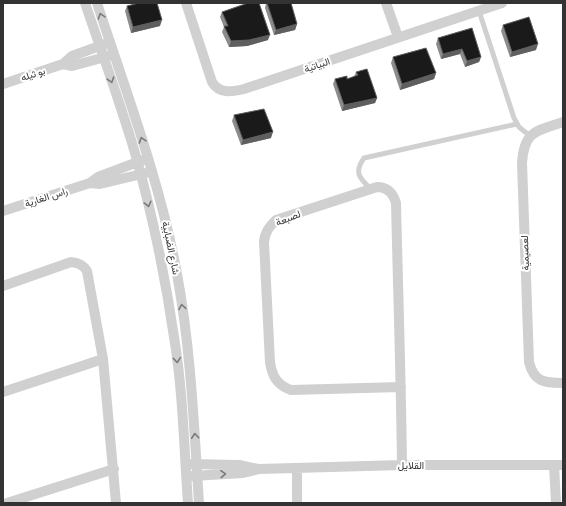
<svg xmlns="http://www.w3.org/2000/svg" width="566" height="506" font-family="'Archivo Narrow',Vazirmatn,sans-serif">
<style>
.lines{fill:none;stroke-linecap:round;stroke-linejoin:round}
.lane{stroke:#d0d0d0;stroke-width:5}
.street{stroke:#d0d0d0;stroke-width:10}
.wall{fill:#8c8c8c}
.shaded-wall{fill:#5f5f5f}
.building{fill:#1a1a1a;stroke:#5f5f5f}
.oneway{stroke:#7a7a7a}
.labels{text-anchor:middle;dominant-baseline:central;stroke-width:4;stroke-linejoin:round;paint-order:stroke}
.street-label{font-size:10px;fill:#333;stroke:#fff}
</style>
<rect width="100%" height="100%" fill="#fff"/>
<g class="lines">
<path class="lane" d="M479,11L514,118L519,127L530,136
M370,188C359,178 354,172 364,158L517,124"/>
<path class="street" d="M85,3C102,53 120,102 135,153C152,213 165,275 174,337C183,391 184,448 188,503
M97,3C126,92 160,181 177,274C191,349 194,427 199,503
M186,3L212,82C219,94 232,92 244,89L502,3
M386,3L398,37
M63,64L72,66L109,56
M3,84L63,64L72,56L105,44
M563,122C536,131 524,131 522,163L529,362C534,382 544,383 563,383
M90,183L100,184L146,173
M3,211L90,183L98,177L143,160
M3,286L71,262C79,263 83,265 87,271L103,359L116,503
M401,387L291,390C277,385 272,376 270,362L264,242C265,232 269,227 276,220L377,187C387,187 393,193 396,203C398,290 401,378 402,465
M3,392L103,359
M190,464L239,465L258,469
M554,465L556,503
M192,476L243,473L259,469L402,465H563
M7,503L114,469
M297,503V469"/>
</g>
<path class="wall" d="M266,3L297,24L295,30L274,35L265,8Z
M127,6L160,26L131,33L125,11Z
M222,12L268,40L247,46L229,47L222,32L224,27L220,17Z
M503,25L536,50L510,57L501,31Z
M438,38L481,57L479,62L465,67L460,54L441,59L436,44Z
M393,57L436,73L434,79L400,90L391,63Z
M356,72L377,98L375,103L342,111L333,84L335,79H347L354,77Z
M234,115L271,138L241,145L232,121Z"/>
<path class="shaded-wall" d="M162,20L160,26L131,33L133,27Z
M297,24L295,30L274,35L276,30Z
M270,35L268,40L247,46L229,47L231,41Z
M538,44L536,50L510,57L512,52Z
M462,49L460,54L441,59L443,54Z
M481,57L479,62L465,67L467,61Z
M436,73L434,79L400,90L402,84Z
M377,98L375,103L342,111L344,105Z
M273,132L271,138L241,145L243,140Z"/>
<path class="building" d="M139,3H157L162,20L133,27L127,6Z
M248,3H259L270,35L249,40L231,41L224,26H228L222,12Z
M267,3H291L297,24L276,30Z
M529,17L538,44L512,52L503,25Z
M472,28L481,57L467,61L462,49L443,54L438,38Z
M426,48L436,73L402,84L393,57Z
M367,69L377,98L344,105L335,79L347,76V79L358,75L356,72Z
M264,109L273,132L243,140L234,115Z"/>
<defs><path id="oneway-chevron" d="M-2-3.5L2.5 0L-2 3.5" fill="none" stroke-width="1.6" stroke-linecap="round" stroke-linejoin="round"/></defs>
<g class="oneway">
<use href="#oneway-chevron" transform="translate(101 16) rotate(-108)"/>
<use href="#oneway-chevron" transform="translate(111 80) rotate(72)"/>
<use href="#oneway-chevron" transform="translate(142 140) rotate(-108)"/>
<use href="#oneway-chevron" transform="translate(148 204) rotate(76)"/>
<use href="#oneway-chevron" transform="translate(182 307) rotate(-99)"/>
<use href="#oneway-chevron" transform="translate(177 360) rotate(84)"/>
<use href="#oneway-chevron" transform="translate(195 436) rotate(-94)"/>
<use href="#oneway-chevron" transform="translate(223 474) rotate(-3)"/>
</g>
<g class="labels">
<g class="street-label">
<text transform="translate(317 65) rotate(-19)">البياتية</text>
<text transform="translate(33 74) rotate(-18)">بو ثيله</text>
<text transform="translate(46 197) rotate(-18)">راس الغارية</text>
<text transform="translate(288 218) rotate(-22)">لصبعة</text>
<text transform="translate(171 248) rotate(78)">شارع الضبابية</text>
<text transform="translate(525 253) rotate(-92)">لعصيمية</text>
<text x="411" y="465">القلايل</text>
</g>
</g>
<rect width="566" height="506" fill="none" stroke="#333333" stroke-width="8"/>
</svg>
